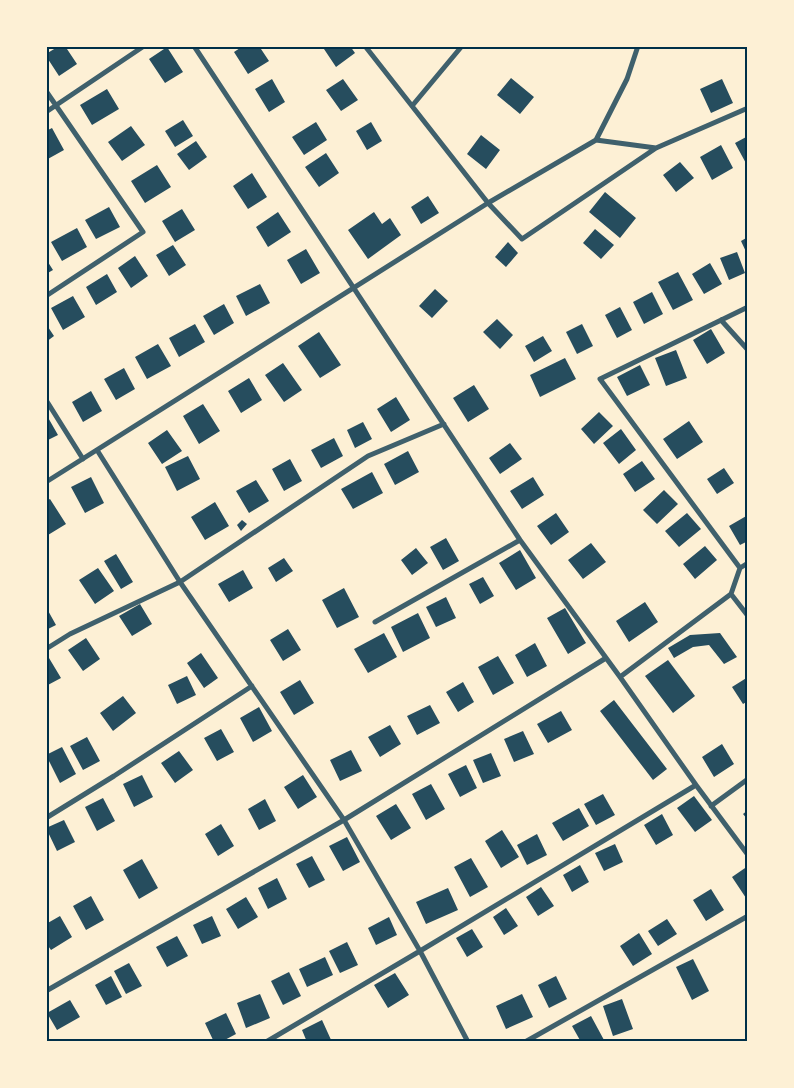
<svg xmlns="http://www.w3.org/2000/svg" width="794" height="1088" font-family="Mulish,sans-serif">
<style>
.building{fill:#264d5e}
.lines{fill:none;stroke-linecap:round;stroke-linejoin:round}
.minor{stroke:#3f606c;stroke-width:5}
.neatline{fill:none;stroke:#003049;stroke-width:2}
</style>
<rect width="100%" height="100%" fill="#fdf0d5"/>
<path class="building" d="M59,46H65L77,64L59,76L46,56V54Z
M243,46H259L269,61L248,74L234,52Z
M322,46H350L355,53L336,67Z
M167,47L183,72L165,83L149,59Z
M511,78L534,97L520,114L497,95Z
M272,79L285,102L269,112L255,89Z
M343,79L358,100L341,111L326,90Z
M722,79L733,103L711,113L700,89Z
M107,89L119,109L92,125L80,105Z
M183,120L193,136L175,147L165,131Z
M316,122L327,140L304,155L292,137Z
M371,122L382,141L367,150L356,131Z
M131,126L145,145L122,161L108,142Z
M52,128L64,150L46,160V131Z
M481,135L500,150L486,169L467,154Z
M748,136V167L735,143Z
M196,141L207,157L189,170L177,154Z
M721,145L733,168L712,180L700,157Z
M326,153L339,173L319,187L305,167Z
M680,162L694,178L676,192L663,175Z
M157,165L171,187L145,203L131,181Z
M252,173L267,197L248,209L233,186Z
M605,192L636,218L620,238L589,212Z
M428,196L439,213L421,224L411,207Z
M109,207L120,227L96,239L85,220Z
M182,209L195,230L175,242L162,221Z
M278,212L291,232L268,247L256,227Z
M374,212L382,224L390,218L401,235L368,259L348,230Z
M77,228L87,247L62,261L51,242Z
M595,229L614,245L601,259L583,243Z
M748,237V256L741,241Z
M508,242L518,253L506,267L495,257Z
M173,245L186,265L169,276L156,255Z
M306,249L320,273L301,284L287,260Z
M737,252L745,273L729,280L720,258Z
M135,256L148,276L131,288L118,268Z
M46,259L53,270L46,274Z
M710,263L722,284L704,294L692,274Z
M678,272L693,300L673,310L658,282Z
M107,274L117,292L96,305L86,287Z
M260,284L270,303L246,316L236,296Z
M435,289L448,301L432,318L419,306Z
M652,292L663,314L644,324L633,302Z
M73,296L85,317L63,330L51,308Z
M224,304L234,323L214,335L203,316Z
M620,307L632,330L617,338L605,315Z
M497,319L513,335L500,349L483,332Z
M46,324L54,336L46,342Z
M195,324L205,342L179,357L169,338Z
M582,324L593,346L577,354L566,332Z
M711,329L725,353L707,364L693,340Z
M319,332L341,365L320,378L298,346Z
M543,336L552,351L534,362L525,346Z
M158,344L171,366L147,379L135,357Z
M676,350L687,378L666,386L655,358Z
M565,358L576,379L540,397L530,375Z
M283,363L302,390L284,402L265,375Z
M640,365L650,385L627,396L617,377Z
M124,368L135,389L116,400L104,379Z
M249,378L262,400L241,413L228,391Z
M474,385L489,409L468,422L453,398Z
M91,391L102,411L83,422L72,402Z
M396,397L410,420L391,432L377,409Z
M203,404L220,431L199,444L183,416Z
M599,412L613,426L594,444L581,429Z
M46,414L58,435L46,441Z
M689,421L703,442L677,459L663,439Z
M363,422L372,439L355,448L347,430Z
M621,429L636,450L619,464L603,443Z
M167,430L182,451L162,464L148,443Z
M334,438L343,456L321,468L311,450Z
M510,443L522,459L500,474L489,458Z
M408,451L419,472L395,485L384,464Z
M188,456L200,479L177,491L165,467Z
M290,459L302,481L284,491L272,469Z
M642,461L655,479L635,492L623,474Z
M724,468L734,483L717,494L707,479Z
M372,472L383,493L353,509L341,489Z
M91,477L104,503L85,513L71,487Z
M533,477L544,495L522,509L510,491Z
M256,480L269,501L249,513L236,491Z
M664,490L678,504L657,524L643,510Z
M50,499L66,524L48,535L46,533V501Z
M215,502L229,526L205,540L191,517Z
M556,513L569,532L551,545L537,526Z
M687,513L701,529L679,547L665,531Z
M748,515V541L740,545L729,526Z
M242,520L247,524L241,531L237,525Z
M446,538L459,561L443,570L430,547Z
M591,543L606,562L583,579L568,560Z
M705,546L717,560L695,579L683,564Z
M416,548L428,563L412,575L401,560Z
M520,550L536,578L516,590L499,563Z
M116,554L133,582L121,589L104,561Z
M284,558L293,571L276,582L268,568Z
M98,568L114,591L95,604L79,580Z
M243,570L253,588L229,602L218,584Z
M483,577L494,596L480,604L469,584Z
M344,588L359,617L337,628L322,600Z
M446,597L456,618L436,627L426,607Z
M645,602L658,622L629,642L616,621Z
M140,604L152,624L132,636L119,616Z
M46,607L56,625L46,630Z
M565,608L586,643L568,654L547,618Z
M418,613L430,638L403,652L391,627Z
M288,629L301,650L283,661L270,640Z
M384,633L397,657L368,673L354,649Z
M720,633L737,657L724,664L709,645L693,647L674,658L668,648L690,635Z
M86,638L100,659L83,671L68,650Z
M535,643L547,666L527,677L515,655Z
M201,653L218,678L204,688L187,663Z
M498,656L514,683L493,695L478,667Z
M49,658L61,678L46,686V660Z
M668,660L695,696L673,713L645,676Z
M187,676L196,695L177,704L168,685Z
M748,677V701L743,704L732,687Z
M300,680L314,703L294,715L280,692Z
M463,682L474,702L458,712L446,692Z
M123,696L136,713L113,731L100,713Z
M614,700L667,769L653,780L600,711Z
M430,705L440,723L417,735L407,716Z
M259,707L272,731L253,742L240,718Z
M561,711L572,730L548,743L537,724Z
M390,725L401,744L380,757L368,737Z
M221,729L234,752L217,761L204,738Z
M523,731L534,754L514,762L504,739Z
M87,737L100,761L83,770L70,746Z
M722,744L734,764L714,777L702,757Z
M62,747L76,774L60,783L46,755Z
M351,750L362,771L340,781L330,760Z
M179,751L193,770L175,783L161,763Z
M491,753L501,776L483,783L473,760Z
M466,765L477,788L460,797L448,774Z
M142,775L153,797L134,807L123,784Z
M303,775L317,797L298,809L284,787Z
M431,784L445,809L426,820L412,794Z
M603,794L615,815L596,825L584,804Z
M694,796L712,820L695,832L677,808Z
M103,798L115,821L97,831L85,807Z
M265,799L276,821L259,830L248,809Z
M396,804L411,828L391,840L376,816Z
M579,808L589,826L563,841L552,823Z
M748,810V820L743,814Z
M662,814L673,835L656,845L644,825Z
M64,820L75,842L57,851L46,828Z
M221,824L234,846L218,856L205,834Z
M502,830L519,857L501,868L485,841Z
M537,834L547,855L527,865L517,845Z
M347,837L360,862L343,871L329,846Z
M615,844L623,862L604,871L595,853Z
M312,856L325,880L309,888L296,864Z
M471,858L488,887L470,897L454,867Z
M142,859L158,888L139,899L123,870Z
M580,865L589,882L572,892L563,875Z
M748,866V897L746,898L732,877Z
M277,878L287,899L268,909L258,888Z
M541,887L554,906L538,916L526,897Z
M448,888L458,910L426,924L416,902Z
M711,889L724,910L706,921L693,900Z
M91,896L104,920L86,930L73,906Z
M246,897L258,917L238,929L226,909Z
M506,908L518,926L504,935L493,917Z
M60,916L72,937L51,950L46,943V924Z
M212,916L221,936L202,944L193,925Z
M389,917L397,935L376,945L368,928Z
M667,919L677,934L658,946L648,931Z
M472,929L483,947L467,957L456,938Z
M639,933L652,954L633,966L620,946Z
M177,936L188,956L167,967L156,947Z
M347,942L358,965L340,973L329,951Z
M325,957L333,975L307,987L299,969Z
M693,959L709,991L692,1000L676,967Z
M129,963L142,986L126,994L114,971Z
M289,972L301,996L283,1005L271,981Z
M395,973L409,995L388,1008L374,985Z
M111,976L122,997L106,1005L95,985Z
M556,976L567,999L549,1008L538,985Z
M260,994L270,1018L246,1028L237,1003Z
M522,994L533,1017L506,1029L496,1006Z
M622,999L633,1029L613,1036L603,1006Z
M70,1000L80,1017L57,1030L47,1013Z
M226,1013L236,1034L221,1042H214L205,1023Z
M591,1016L604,1040L601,1042H581L572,1026Z
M322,1020L332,1042H307L302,1030Z"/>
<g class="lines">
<path class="minor" d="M194,46L520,540L620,677L696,785L748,855
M365,46L488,203L522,239L656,148L748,108
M46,91L143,232L46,296
M412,106L462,46
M46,112L144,46
M596,140L627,79L638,46
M748,307L600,379L740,568L748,563
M721,320L748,350
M46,400L83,459
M97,450L180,582L344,820L420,951L468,1042
M46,482L488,203L596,140L656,148
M740,568L731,594L748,616
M375,622L520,540
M46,649L70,634L180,582L368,456L444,424
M620,677L731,594
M711,806L748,779
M46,818L114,776L252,686
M46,991L344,820L606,658
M266,1042L420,951L696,785
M525,1042L748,916"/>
</g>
<rect width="794" height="1088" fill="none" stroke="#fdf0d5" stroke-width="95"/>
<rect x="48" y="48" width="698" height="992" class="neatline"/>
</svg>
